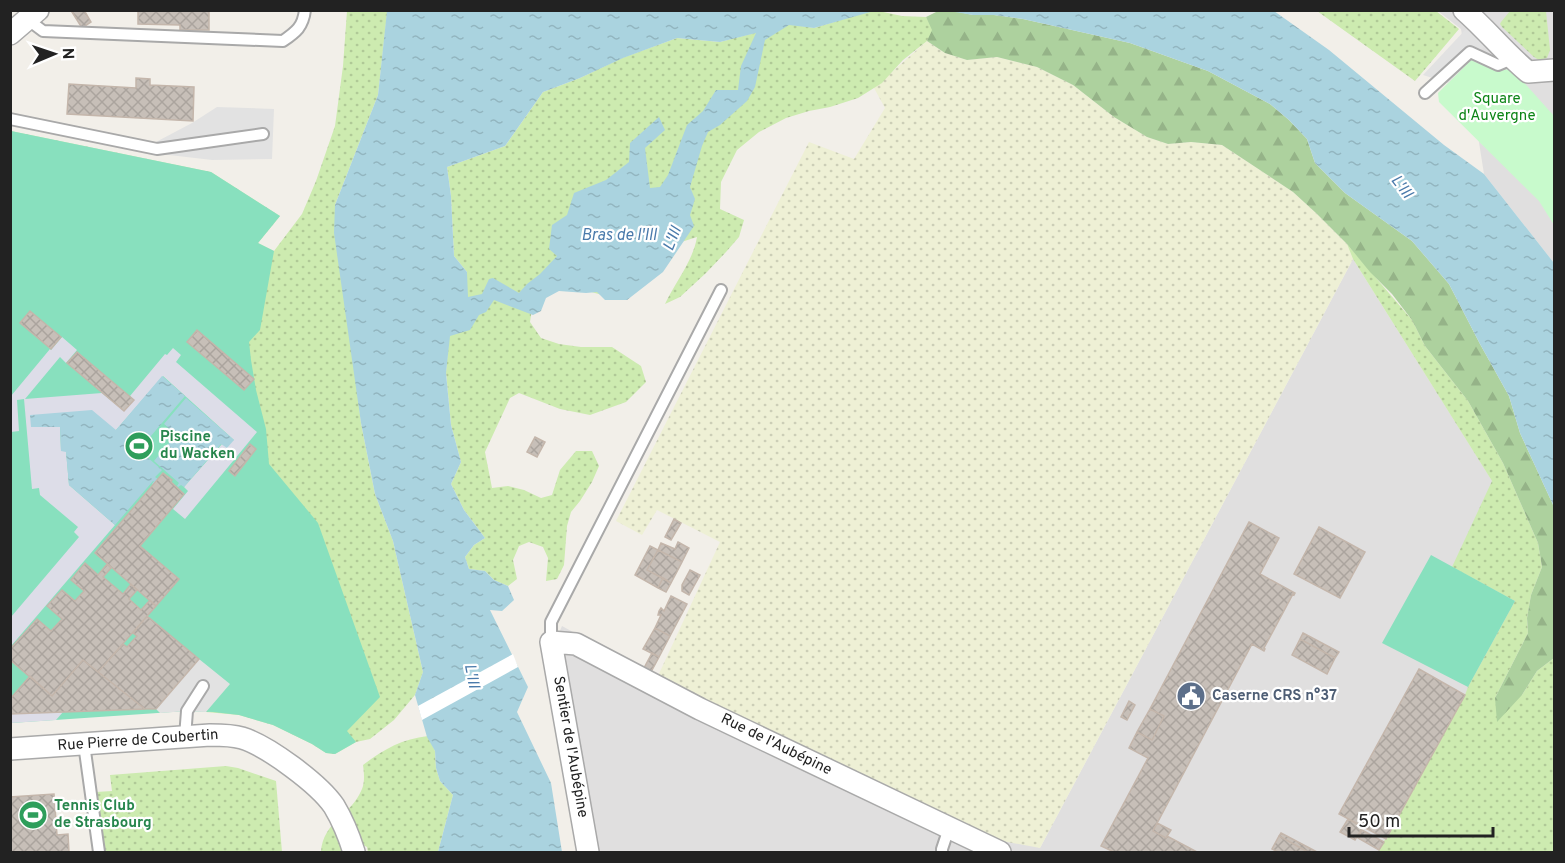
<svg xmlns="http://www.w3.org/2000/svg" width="1565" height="863" font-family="Overpass,sans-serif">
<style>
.residential{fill:#e0dfdf}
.farmland{fill:url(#farmland-dots)}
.grass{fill:url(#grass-dots)}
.forest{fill:url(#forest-firs)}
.park{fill:#c8facc}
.pitch{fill:#88e0be}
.parking{fill:#e2e2e2}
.plaza{fill:#dddde8}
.water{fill:url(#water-ripples);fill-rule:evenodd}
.pier{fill:#fff}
.building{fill:url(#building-cross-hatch);stroke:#c4b6ab;stroke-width:1.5}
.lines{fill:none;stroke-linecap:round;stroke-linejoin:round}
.lane-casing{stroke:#a9a9a9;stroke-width:14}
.street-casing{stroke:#a9a9a9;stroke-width:24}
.lane{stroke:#fff;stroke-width:10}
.street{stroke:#fff;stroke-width:21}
.labels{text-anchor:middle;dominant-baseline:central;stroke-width:4.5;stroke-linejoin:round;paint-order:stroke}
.park-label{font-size:15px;fill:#0c8416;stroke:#fff}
.leisure-label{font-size:15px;font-weight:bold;fill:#27864d;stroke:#fff;text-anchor:start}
.service-label{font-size:15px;font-weight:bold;fill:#4e5e75;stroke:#fff;text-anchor:start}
.street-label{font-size:15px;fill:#222;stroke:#fff}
.water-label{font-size:16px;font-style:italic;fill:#4a7aab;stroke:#fff}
</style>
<defs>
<pattern id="farmland-dots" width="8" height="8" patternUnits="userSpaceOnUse" patternTransform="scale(1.5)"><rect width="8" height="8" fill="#eef0d5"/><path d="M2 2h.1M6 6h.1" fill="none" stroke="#ccceb7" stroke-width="1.8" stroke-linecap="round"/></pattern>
<pattern id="grass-dots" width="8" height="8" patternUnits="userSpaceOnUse" patternTransform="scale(1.5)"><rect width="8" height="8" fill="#cdebb0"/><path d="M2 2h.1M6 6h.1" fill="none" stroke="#b0c997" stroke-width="1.8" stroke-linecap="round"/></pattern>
<pattern id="forest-firs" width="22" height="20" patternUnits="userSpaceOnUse" patternTransform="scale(1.5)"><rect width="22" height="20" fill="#add19e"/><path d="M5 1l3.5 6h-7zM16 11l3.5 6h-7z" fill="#95b388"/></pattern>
<pattern id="water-ripples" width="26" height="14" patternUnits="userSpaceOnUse" patternTransform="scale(1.5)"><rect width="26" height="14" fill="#aad3df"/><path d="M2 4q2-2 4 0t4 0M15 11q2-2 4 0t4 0" fill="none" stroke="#92b5bf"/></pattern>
<pattern id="building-cross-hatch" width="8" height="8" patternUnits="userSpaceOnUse" patternTransform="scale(1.5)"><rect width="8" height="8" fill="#c7bfb8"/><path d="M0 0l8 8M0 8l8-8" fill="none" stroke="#aba49e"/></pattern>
</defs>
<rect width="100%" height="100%" fill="#f2efe9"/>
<path class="residential" d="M1438,11H1554V263L1484,174L1461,29Z
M1353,259L1501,495L1520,598L1406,812L1482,852H581L547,660L562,626L657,678L1040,848Z"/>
<path class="farmland" d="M927,41L945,53L967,60L997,57L1037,67L1073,85L1114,117L1147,137L1168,144L1191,142L1222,145L1293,192L1316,213L1347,244L1353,259L1040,848L991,839L657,678L720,542L657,510L642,535L616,521L809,142L854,159L885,108L874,88Z"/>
<path class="grass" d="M874,10L902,16L926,17L933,30L927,41L903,60L882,83L858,98L830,107L809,111L786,118L759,132L737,150L721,182L720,209L744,220L739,237L726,252L706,273L680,297L665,304C676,281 693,261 697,237L675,244L616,299L567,285L533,302L530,322L541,338L559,344L581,347H612L641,366L646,382L626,402L590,415L560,409L519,393L510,398L485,452L492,488L508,486L524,490L541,498L552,495L560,470L576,451H592L599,466L592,482L580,501L571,512L567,526L564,565L557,579L546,581L548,558L543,547L529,542L519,546L513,560L517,579L508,586L494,580L485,571L469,569L465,557L474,545L485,538L464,510L451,484L461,462L451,425L446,372L451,316L467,272L454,256L451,196L447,167L505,146L543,92L580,78L622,58L677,38L720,42L789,24L814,28Z
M347,11H387V14L378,95L335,205L361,423L375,494L393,541L423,672L415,695L394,720L370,739L356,742L335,754L326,753L312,744L273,725L239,715L206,712L11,131L211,172L280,216L258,243L274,251L302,214L316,181L335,126L343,66Z
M1317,11H1436L1459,29L1415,81Z
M1510,11H1546L1550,50L1547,58L1539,60L1534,57L1502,27L1500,24L1501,22Z
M1347,244L1412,320L1425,346L1468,401L1503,463L1538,543L1542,567L1531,595L1527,618L1528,633L1495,698L1522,695L1537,671L1554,658V852H1482L1478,851L1477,852H1378L1465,695L1468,687L1515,601L1452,567L1492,481L1353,259Z
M428,736L435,751L436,768L440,781L453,795L438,852H368L367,847L363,845L350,852H321C323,821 351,816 362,789C365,782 364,772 363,765C384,749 402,739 428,736Z
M226,766L238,768L276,781L282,852H104L96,792L112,791L110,775Z"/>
<path class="forest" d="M949,10L973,15H994L1023,19L1130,43L1208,71L1270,104L1289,120L1307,139L1315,163L1345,193L1412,241L1449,284L1480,344L1509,396L1520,433L1554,507V658L1537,671L1522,695L1497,722L1495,698L1528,633L1527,618L1531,595L1542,567L1538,543L1503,463L1468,401L1425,346L1412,320L1392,294L1370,272L1347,244L1316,213L1293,192L1222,145L1191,142L1168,144L1147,137L1114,117L1073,85L1037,67L997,57L967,60L945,53L927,41L932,30L926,17L938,11Z"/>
<path class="park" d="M1471,60L1496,71L1512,69L1554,116V225L1539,201L1439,102L1438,93Z"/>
<path class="pitch" d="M11,131L211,172L280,216L258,243L274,251L260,330L249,342L251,360L256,390L266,429L269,464L318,523L380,697L347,731L356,742L335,754L326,753L312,744L273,725L239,715L213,712L187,711L11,723Z
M1431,555L1515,601L1468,687L1382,643Z"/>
<path class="parking" d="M1466,29L1485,46L1448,83L1423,75Z
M217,107L274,109L272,159L212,160L152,153L156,142L192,123Z
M199,659L230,684L206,712L187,711L160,713L156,709Z"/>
<path class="plaza" d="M62,337L77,350L66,363L60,357L25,399L102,393L124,411L134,400L130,396L165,354L167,355L173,348L181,355L176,362L257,432L185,519L173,509L188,491L184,487L222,444L234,440L163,376L116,430L60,426L61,451H66L69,485L115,525L11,646V617L79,537L74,532L78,527L40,495L39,488L32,489L24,399L17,400L19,431L11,432V396L50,349L51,350Z
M63,712L56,720L11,723V714Z"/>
<path class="water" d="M387,11H874L814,28L789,25L765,40L755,87L747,101L720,125L708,132L702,146L690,187L695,199L690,215L694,226L663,272L627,300H605L597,292L586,293L559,291L546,298L541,311L533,315L494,300L486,312L479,315L470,330L450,336L446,373L451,425L461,462L451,484L464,510L485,538L474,545L465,557L469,569L485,571L494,580L508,586L514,600L502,611L490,610L528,687L517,712L551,783L562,852H438L453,795L440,781L436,768L435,751L427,737L415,695L423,672L393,541L375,494L361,423L334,233L335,205L378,95ZM756,33L741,66L738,90H716L703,111L687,125L668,175L660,187L650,188L645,148L665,130L659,117L630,143L629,162L606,180L574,193L567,215L552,225L549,249L557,256L540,274L527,284L519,293L493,278L489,279L482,294L468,297L467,272L454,256L451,196L447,167L505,146L543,92L580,78L623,58L677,38L720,42Z
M949,11H1274L1329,50L1444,145L1484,174L1554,263V507L1520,433L1509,396L1480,344L1449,284L1412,241L1345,193L1315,163L1307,139L1289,120L1270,104L1208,71L1130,43L1023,19L994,15H973Z
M162,376L185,396L139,450L162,470L155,477L159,480L154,486L152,484L154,481H153L115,525L69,485L66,452L61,451L60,427H31L30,415L92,410L116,430Z
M186,398L234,440L227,448L221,444L184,487L181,485L178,487L177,486L179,483L154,461L176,435L164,424Z"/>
<path class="pier" d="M513,654L518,667L422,720L418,706Z"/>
<path class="building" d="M74,10H84L91,22L82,28L72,12Z
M138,10H209V30H180V25L138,24Z
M136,78L150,79V85L194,87L193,121L67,114L69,84L136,88Z
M30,311L61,337L51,349L20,323Z
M197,330L254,379L244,390L187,342Z
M77,352L134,400L124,411L67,363Z
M535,437L545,442L537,457L527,452Z
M250,444L256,449L235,476L229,471Z
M163,473L172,480L171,482L184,494L140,546L179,579L156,606L95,553Z
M674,519L681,523L671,540L665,537Z
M1249,522L1279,538L1260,574L1295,593L1294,595L1293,594L1264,648L1265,649L1264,651L1252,644L1153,831L1166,838L1167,836L1197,852H1114L1101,846L1148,758L1129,748L1137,732L1152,740L1164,716L1150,709Z
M1319,527L1365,552L1340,598L1294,574Z
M678,542L689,548L682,562L658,550L661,543L675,549Z
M650,546L658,550L647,570L663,578L658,588L635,575Z
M658,550L682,562L671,583L647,570Z
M85,563L98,575L107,564L111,568L103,577L123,594L131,584L137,590L129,599L141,610L150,600L156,606L98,672L83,660L52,696L10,660V649L37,619L51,631L62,619L47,606L62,590L75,601L84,591L71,580Z
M690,570L700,575L689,595L682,591V585Z
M663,578L671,583L666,592L658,588Z
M671,596L687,604L670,636L655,628L661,615H658L659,611L661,608L664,611Z
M147,616L199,659L156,709H145L98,672L123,644L127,647L137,636L133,633Z
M655,628L670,636L659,657L643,649Z
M1303,633L1339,652L1335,658L1300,639Z
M1300,639L1335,658L1327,674L1292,655Z
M652,653L659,657L651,672L644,668Z
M83,660L145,709L10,714V699L30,676L52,696Z
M1419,669L1465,695L1386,839L1339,814Z
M1129,701L1135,705L1127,720L1121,717Z
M1150,709L1164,716L1152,740L1137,732Z
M54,794L57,835L68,834L69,852H10V797Z
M1348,819L1363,827L1355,840L1340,832Z
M1157,823L1171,830L1166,838L1153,831Z
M1362,830L1384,842L1379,850L1358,838Z
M1281,833L1317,852H1308L1279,836Z
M1279,836L1308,852H1278L1272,849Z"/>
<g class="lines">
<g class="lane-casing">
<path id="lane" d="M27,19L43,31L283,41C296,32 303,27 305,10
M1425,93L1470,52L1498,65L1512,59
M10,119L157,149L263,134
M551,642V622L721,290
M185,737L187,711L203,686
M84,744L99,852
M942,852V849L949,828"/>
</g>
<g class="street-casing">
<path id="street" d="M1464,10C1487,30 1505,53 1528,72L1554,70
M10,34L38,10
M10,749L210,735C221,735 232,735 242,738C268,746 319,784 334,806C343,821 349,836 354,852
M588,852L551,642L576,644L700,709L1000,852"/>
</g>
<use href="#lane" class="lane"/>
<use href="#street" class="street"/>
</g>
<defs>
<g id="stadium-disc" transform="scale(1.5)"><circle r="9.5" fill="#2e9e5b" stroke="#fff"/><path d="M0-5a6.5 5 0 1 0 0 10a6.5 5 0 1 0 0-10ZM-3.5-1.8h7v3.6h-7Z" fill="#fff"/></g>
<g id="civic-disc" transform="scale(1.5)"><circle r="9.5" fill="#5c6f8a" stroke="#fff"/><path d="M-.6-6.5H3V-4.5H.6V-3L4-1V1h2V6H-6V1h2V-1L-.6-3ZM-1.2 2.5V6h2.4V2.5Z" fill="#fff"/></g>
</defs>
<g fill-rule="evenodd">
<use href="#stadium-disc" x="139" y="446"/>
<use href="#civic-disc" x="1191" y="696"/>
<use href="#stadium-disc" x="33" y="815"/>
</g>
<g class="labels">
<g class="park-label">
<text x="1497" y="99">Square<tspan x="1497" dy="17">d'Auvergne</tspan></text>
</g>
<g class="leisure-label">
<text x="160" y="437">Piscine<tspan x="160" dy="17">du Wacken</tspan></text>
<text x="54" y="806">Tennis Club<tspan x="54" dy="17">de Strasbourg</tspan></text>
</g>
<g class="service-label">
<text x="1212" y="696">Caserne CRS n°37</text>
</g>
<g class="street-label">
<text transform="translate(138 741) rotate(-4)">Rue Pierre de Coubertin</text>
<text transform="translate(776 745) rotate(26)">Rue de l'Aubépine</text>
<text transform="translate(570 747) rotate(80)">Sentier de l'Aubépine</text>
</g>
<g class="water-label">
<text transform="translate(1401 187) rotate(53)">L'Ill</text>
<text x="619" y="236">Bras de l'Ill</text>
<text transform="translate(673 239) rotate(-68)">L'Ill</text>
<text transform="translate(471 676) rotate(79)">L'Ill</text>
</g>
</g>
<rect width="1565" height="863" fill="none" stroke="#222222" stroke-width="24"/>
<g transform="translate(54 54) rotate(88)" stroke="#ffffff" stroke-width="4.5" paint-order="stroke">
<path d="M0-4.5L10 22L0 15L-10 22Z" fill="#222222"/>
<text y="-9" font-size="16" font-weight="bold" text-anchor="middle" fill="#222222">N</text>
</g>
<path d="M1349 827v9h144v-9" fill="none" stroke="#222222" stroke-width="3"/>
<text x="1358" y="827" font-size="18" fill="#222222" stroke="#ffffff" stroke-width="4.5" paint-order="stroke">50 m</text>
</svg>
